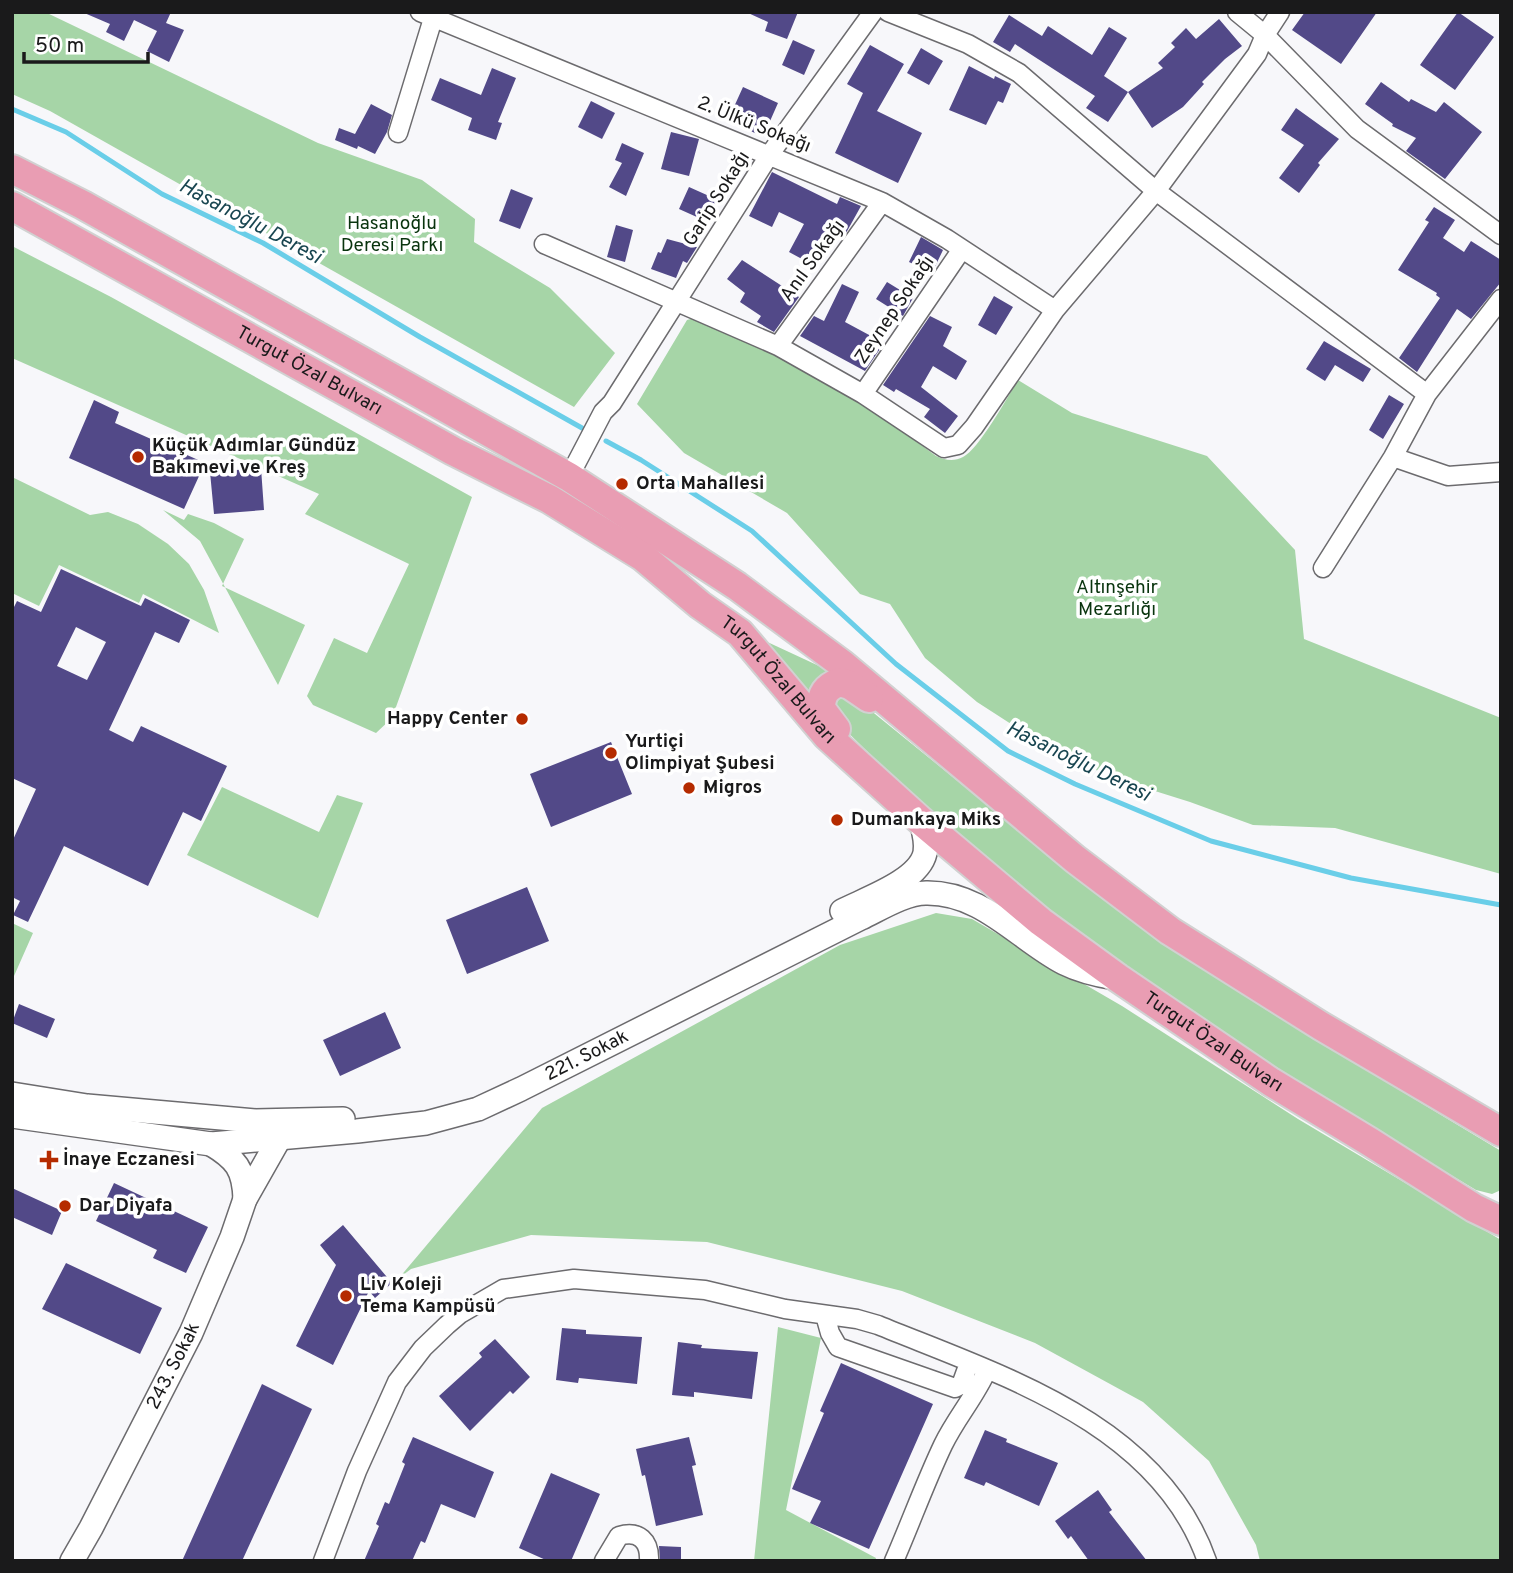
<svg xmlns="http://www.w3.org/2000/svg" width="1513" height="1573" font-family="Overpass,sans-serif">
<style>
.green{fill:#a6d5a7}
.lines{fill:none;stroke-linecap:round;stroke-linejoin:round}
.stream{stroke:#6acee8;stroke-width:5}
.building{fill:#524988;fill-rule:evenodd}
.minor-casing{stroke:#6c6b6e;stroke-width:21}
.tertiary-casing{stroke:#6c6b6e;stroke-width:26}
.primary-casing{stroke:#d1d1d1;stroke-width:32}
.minor{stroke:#fff;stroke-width:18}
.tertiary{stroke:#fff;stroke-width:23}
.primary{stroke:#e99db3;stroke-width:28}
.poi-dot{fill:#b52b00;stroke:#fff;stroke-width:2.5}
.labels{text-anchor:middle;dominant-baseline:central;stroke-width:7;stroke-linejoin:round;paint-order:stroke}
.street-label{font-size:19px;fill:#1a1a1b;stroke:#fff}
.park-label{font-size:19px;fill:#09340e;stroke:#fff}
.poi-label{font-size:19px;font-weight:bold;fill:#1a1a1b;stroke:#fff;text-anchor:start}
.water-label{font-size:21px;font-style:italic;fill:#194651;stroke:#fff}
</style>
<rect width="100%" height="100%" fill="#f7f7fa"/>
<path class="green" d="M12,12H45L318,143L422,180L475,219L474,242L550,288L615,353L574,407L50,111L12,94Z
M12,246L111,297L472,497L392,718L376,733L313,705L307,696L334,638L367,653L409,564L305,514L319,494L12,358Z
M694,318L771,353L854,395L936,456C944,460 954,462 963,457C979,449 1007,398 1018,380L1072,413L1207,456L1295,550L1304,639L1501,718V874L1335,828L1253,825L1190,802L1123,781L1059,755L977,702L925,658L890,604L860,594L787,513L684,453L637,404L687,320Z
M12,477L90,515L108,512L138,524L168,544L189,564L204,590L219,633L143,594L139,603L59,565L39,606L12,593Z
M163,510L184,520L188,514L214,523L244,539L222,586L305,625L278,685L200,541Z
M759,638L832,672L809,697Z
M831,694L859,701L1065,868L1265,1009L1501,1151V1190L1492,1194L1476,1190L1377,1131L1192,1014L1058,919L927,810L826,711Z
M222,787L319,832L337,795L363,803L318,918L187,855Z
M936,913L972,919L1122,1006L1298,1119L1501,1240V1561H1260L1256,1545L1209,1461L1143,1402L1035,1343L902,1291L707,1242L531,1235L411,1269L399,1278L542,1108L840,945Z
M12,923L33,933L14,976L12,975Z
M778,1327L821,1338L786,1510L876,1558L875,1561H754Z"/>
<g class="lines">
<path class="stream" d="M12,109L66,132L162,194L263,243L420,337L582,428
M606,441L641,460L752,531L896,664L1008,751L1075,784L1211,841L1351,878L1501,905"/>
</g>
<path class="building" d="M82,12H171L166,23L184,30L169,62L147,51L157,31L134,20L124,41L106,32L110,24Z
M746,12H798L787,39L765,31L768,22Z
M1305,12H1377L1341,64L1292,30Z
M1458,12L1494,37L1455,90L1420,65Z
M1009,15L1042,36L1048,26L1092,55L1109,27L1127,38L1104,76L1128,92L1108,122L1086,108L1095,96L1015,44L1010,52L993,42Z
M1219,19L1242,46L1225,59L1202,82L1204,84L1183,107L1152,128L1128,92L1163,68L1158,63L1175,47L1171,43L1186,28L1196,39Z
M793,40L815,50L804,75L782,65Z
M870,45L904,64L877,111L922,133L898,183L835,153L863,93L847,84Z
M921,48L943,61L929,85L907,73Z
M969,66L994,79L995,76L1011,84L1003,103L998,101L986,125L949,110Z
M492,68L516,78L498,122L502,123L496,140L468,130L472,118L431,100L440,78L481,95Z
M1381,82L1409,102L1411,99L1436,112L1444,102L1482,132L1445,179L1406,151L1416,138L1392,126L1393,124L1365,104Z
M743,87L778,103L763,137L728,120Z
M591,101L615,113L602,139L578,127Z
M371,104L392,115L387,132L375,154L358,146L357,149L335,140L339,128L355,134Z
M1296,108L1339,139L1318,163L1320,165L1299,193L1279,178L1304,145L1281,130Z
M671,132L699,139L689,176L661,169Z
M622,143L644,153L626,196L609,187L622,163L615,160Z
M772,172L837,204L840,197L861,206L846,233L834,227L813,265L789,252L804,224L779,212L772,227L749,216Z
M689,187L718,200L708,222L679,209Z
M511,189L533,198L520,229L499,221Z
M1434,207L1455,220L1443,238L1464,252L1471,241L1501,260V282L1471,319L1457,309L1417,372L1399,358L1440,298L1436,295L1437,293L1398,270L1429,222L1425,220Z
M616,225L633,230L625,262L607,257Z
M921,237L943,250L932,273L909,262Z
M667,239L697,247L687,263L683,261L676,278L651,269L658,252L661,253Z
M742,260L799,297L774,332L757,322L761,316L740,302L745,293L727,279Z
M887,282L913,298L903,316L876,299Z
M842,284L859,292L845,322L884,343L865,371L800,336L814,316L824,321Z
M994,296L1013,307L996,335L978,325Z
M930,316L952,327L943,346L967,361L956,380L933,366L921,387L958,416L945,433L924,417L930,409L896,389L894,392L883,385Z
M1324,341L1371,369L1363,382L1335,365L1325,381L1306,369Z
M1389,395L1404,404L1383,439L1369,430Z
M94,400L119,412L115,423L205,463L184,509L69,458Z
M261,468L264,510L214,514L210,472Z
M61,569L141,606L145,598L190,620L179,643L155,632L109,730L133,742L141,726L227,766L201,821L183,812L148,886L64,846L28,922L13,915L20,901L12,897V842L36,789L12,778V611L17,601L41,612ZM76,627L106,642L87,680L57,666Z
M611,742L632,794L551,827L530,774Z
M527,887L549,941L467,974L446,920Z
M19,1004L55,1019L47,1038L12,1023Z
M385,1012L401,1048L340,1076L323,1040Z
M114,1183L208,1227L186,1273L153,1258L157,1250L96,1221Z
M12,1188L62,1211L52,1235L12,1217Z
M343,1225L392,1283L375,1298L369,1291L333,1365L296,1346L336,1265L320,1245Z
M66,1263L162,1308L140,1354L42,1309Z
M562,1328L586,1330V1334L642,1337L637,1384L579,1378L578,1383L556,1380Z
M495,1339L530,1377L513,1394L510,1391L470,1431L439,1396L482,1357L479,1353Z
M678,1342L702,1345L701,1348L758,1352L752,1399L694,1392V1397L672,1395Z
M841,1363L933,1404L869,1549L810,1523L821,1501L792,1489L824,1413L820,1411Z
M262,1384L312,1409L242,1561H182Z
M985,1430L1007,1439L1006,1442L1058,1463L1039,1506L986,1482L984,1486L964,1478Z
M413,1437L494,1472L475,1518L441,1504L425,1543L421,1541L412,1561H364L379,1526L376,1524L385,1502L389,1504L405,1464L402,1462Z
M689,1437L696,1465L692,1466L703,1515L656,1526L645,1475L642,1476L636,1449Z
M551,1473L600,1494L571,1561H548L519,1548Z
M1098,1490L1112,1510L1109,1512L1147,1561H1089L1071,1536L1068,1539L1055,1521Z
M659,1546L681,1547V1561H660Z"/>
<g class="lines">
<g class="minor-casing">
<path id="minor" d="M420,12L882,202L947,239L1055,310
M888,12L968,44L1019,73L1156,191L1427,394
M1237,12L1265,35L1357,129L1501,235
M398,133L435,12
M544,244L778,346L863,394L944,448L958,445L974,427L1055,310L1156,191L1257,54L1265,35L1280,12
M778,346L882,202
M863,394L962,249
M1393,457L1448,476L1501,472
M569,477L603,412L612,403L770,154L873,12
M1323,568L1393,457L1427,394L1501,299
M825,1315L830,1333L838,1347L955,1388L961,1385L969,1363
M323,1561L357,1471L397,1382L423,1348L447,1325L460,1314L503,1289L574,1279L705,1290L785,1309L857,1319L878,1325C1000,1375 1159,1423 1207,1561
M604,1561L619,1536C639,1530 650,1541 649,1561
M894,1561C911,1522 925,1483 943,1445C956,1418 975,1397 987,1370"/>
</g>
<g class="tertiary-casing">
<g id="tertiary">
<path d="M842,911C865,899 919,881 925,853C927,842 924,832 921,821"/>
<path d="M12,1094L87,1106L255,1121L343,1119"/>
<path id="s1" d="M12,1116L211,1144L357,1131L426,1123L478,1109L521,1089L861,918C880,909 905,893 926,893C982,892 1018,939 1064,963C1080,971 1097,975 1115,978"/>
<path d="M211,1144C236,1159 244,1169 245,1199"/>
<path id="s2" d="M72,1561L91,1528L191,1333L232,1237L245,1199L279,1139"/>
</g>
</g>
<g class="primary-casing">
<g id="primary">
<path d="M12,169L83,205L569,477L737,586L842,664L1075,859L1170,931L1321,1026L1501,1132"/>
<path id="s3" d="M12,206L453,451L549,499L643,557L700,605L740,633L827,736L921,821L1041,922L1118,978L1271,1082L1370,1142L1474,1208L1501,1221"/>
<path d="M836,729L821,709C821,694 826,687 840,682L850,685L869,698"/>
</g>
</g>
<use href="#minor" class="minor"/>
<use href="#tertiary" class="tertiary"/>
<use href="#primary" class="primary"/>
</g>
<g class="poi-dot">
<circle cx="138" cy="457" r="7"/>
<circle cx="622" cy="484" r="7"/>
<circle cx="522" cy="719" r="7"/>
<circle cx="611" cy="753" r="7"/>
<circle cx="689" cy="788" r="7"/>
<circle cx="837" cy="820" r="7"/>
<path d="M45.5 1149.5h7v7h7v7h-7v7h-7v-7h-7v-7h7z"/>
<circle cx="65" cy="1206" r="7"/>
<circle cx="346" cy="1296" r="7"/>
</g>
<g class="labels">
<g class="street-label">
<text transform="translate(754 125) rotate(22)">2. Ülkü Sokağı</text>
<text transform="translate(717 199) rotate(-58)">Garip Sokağı</text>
<text transform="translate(813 261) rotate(-54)">Anıl Sokağı</text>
<text transform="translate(895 310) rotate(-56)">Zeynep Sokağı</text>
<text stroke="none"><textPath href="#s3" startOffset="340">Turgut Özal Bulvarı</textPath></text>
<text stroke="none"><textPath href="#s3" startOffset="906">Turgut Özal Bulvarı</textPath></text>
<text stroke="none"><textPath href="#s3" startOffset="1474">Turgut Özal Bulvarı</textPath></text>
<text stroke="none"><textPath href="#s1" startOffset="592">221. Sokak</textPath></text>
<text stroke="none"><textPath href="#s2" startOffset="220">243. Sokak</textPath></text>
</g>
<g class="park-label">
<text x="392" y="224">Hasanoğlu<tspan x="392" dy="22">Deresi Parkı</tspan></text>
<text x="1117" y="588">Altınşehir<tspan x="1117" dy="22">Mezarlığı</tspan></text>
</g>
<g class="poi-label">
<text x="152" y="446">Küçük Adımlar Gündüz<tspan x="152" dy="22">Bakımevi ve Kreş</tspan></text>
<text x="636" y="484">Orta Mahallesi</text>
<text x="508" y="719" text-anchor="end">Happy Center</text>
<text x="625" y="742">Yurtiçi<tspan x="625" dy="22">Olimpiyat Şubesi</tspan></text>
<text x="703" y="788">Migros</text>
<text x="851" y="820">Dumankaya Miks</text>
<text x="63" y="1160">İnaye Eczanesi</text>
<text x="79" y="1206">Dar Diyafa</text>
<text x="360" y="1285">Liv Koleji<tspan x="360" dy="22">Tema Kampüsü</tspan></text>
</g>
<g class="water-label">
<text transform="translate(250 222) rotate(28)">Hasanoğlu Deresi</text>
<text transform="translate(1078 762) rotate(26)">Hasanoğlu Deresi</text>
</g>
</g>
<rect width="1513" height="1573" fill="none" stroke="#1a1a1b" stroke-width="28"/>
<path d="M24 52v10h124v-10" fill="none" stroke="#1a1a1b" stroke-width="3.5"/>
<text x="35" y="52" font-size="21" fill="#1a1a1b" stroke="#ffffff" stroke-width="5" paint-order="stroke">50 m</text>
</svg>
